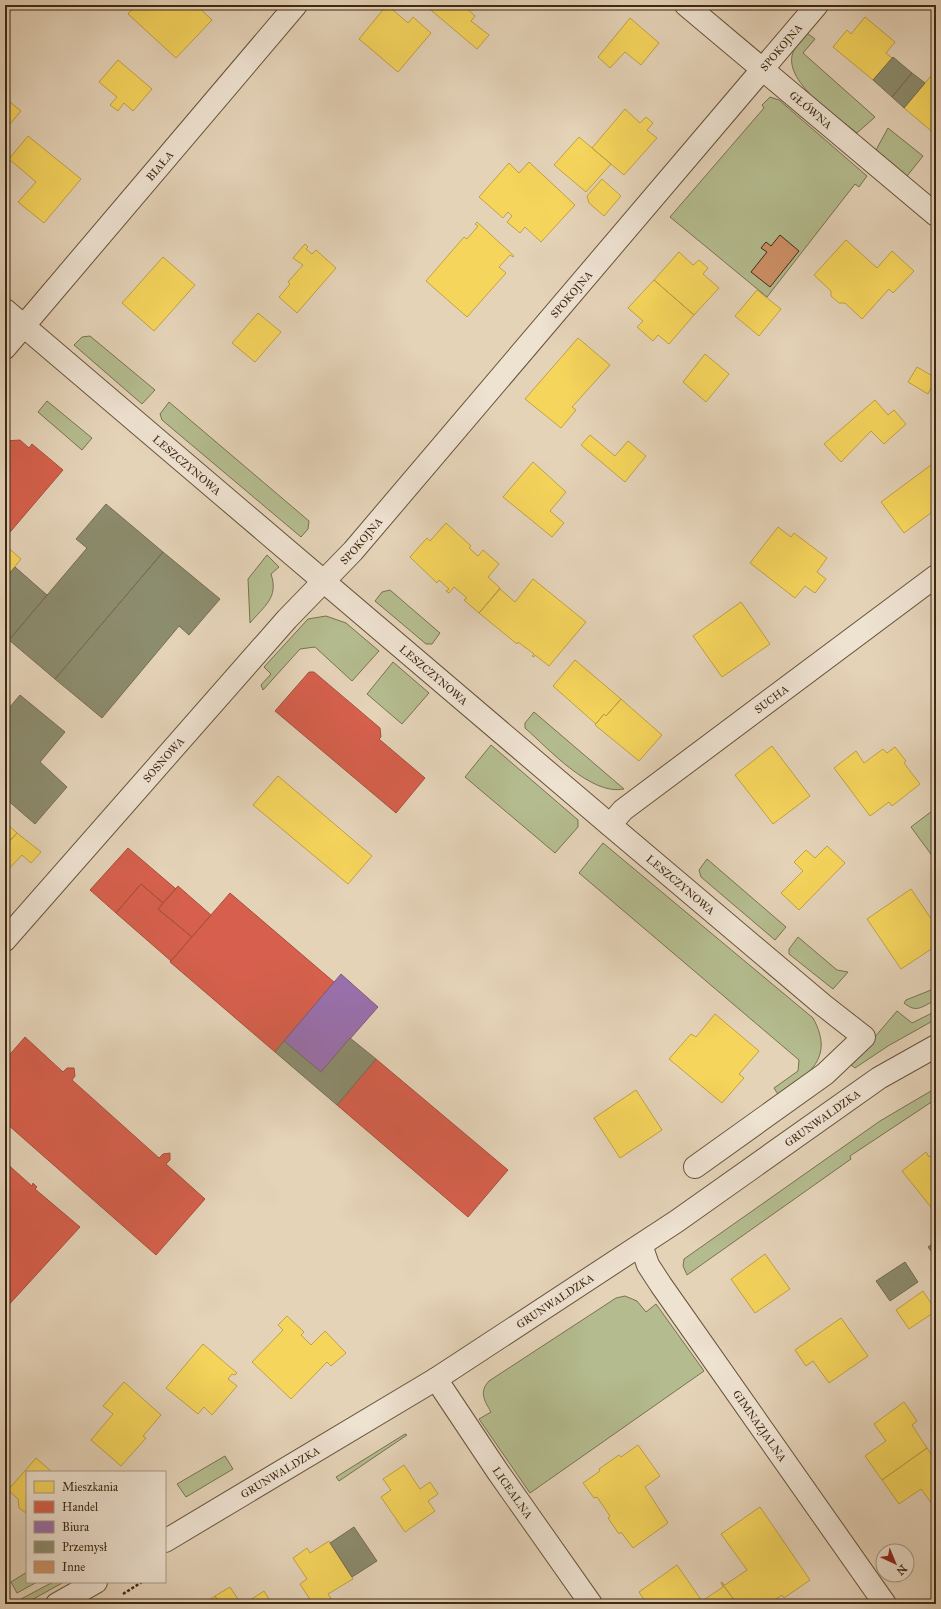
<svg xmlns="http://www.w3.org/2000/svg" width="941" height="1609" font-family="'IM FELL Great Primer',serif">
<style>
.green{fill:#b4bc8f;stroke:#797250}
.homes{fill:#f6d55c;stroke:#bfa146}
.shops{fill:#d6604d;stroke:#a8503b}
.offices{fill:#9970ab;stroke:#7e5b7d}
.industry{fill:#8c8c6e;stroke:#756e52}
.building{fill:#cf9167;stroke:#3e2912}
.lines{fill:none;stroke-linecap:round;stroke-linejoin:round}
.minor-casing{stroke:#68543c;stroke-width:24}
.path{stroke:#3e2912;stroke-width:2.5;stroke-dasharray:3 2;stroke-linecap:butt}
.minor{stroke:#eee2d1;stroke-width:22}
.labels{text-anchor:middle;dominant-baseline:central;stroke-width:4;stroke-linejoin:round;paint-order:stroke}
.street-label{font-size:11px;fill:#3e2912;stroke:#eee2d1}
</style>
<rect width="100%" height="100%" fill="#e5d3b8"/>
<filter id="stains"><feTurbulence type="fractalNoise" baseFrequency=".005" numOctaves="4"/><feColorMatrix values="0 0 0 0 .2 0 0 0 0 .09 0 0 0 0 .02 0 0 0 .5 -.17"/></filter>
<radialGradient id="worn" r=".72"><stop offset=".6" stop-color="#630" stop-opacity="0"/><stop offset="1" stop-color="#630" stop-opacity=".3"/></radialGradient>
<path class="green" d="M807,33L815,39L803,53L875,117L857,133C838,117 779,80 794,50C797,44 803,38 807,33Z
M770,97L779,100L867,176L859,187L855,184L767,297L670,217L764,108L762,105Z
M888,128L923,156L907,176L876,150Z
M90,336L155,390L142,404L74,345L82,337Z
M47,401L92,438L82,450L38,412Z
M169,402L309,521L308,529L301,537L162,420L160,414Z
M267,555L279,567L271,574C279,598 264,606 250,623L248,579Z
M390,590L440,633L432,644H426L375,601L382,592Z
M326,616L346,623L379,651L352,681L315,647L300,649L263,690L261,685L271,674L264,667L308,619Z
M393,662L429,693L402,724L367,694Z
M534,712L624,789C591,796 549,749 525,728V723Z
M491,745L578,820V827L555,853L465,777Z
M936,808V861L911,827Z
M603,843L813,1018C835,1058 809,1074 779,1096L774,1088L798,1071L799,1060L579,873Z
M707,859L786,927L775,940L701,877L699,870Z
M798,937L837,970L848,972L833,989L789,954V949Z
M936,988V1000C922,1006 917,1014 904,1003L906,1000Z
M897,1011L912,1023L936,1011V1019L888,1046L855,1068L851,1065Z
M936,1088V1099L850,1156L851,1159L687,1275L683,1266L684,1259L880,1121Z
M625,1296L637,1301L646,1312L656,1304L704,1371L530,1493L479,1419L491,1412C484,1400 479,1392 489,1381L616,1298Z
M405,1434L407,1435L339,1481L336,1477Z
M225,1456L233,1469L186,1497L177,1484Z
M27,1572V1582H37L17,1593L11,1582Z
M53,1582H64L28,1602L21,1599Z"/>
<path class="homes" d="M136,5H196L212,20L176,58L128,14Z
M387,5L408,23L413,17L431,33L398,72L359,39Z
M425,5H445L447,7L449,5H463L475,16L471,21L489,35L477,49Z
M925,5H936V9L934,12Z
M865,17L895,42L886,53L892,58L873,80L833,47L847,30L851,34Z
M630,18L659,43L641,65L625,52L610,68L598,57Z
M118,60L152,89L133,111L124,103L118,111L110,105L117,97L99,82Z
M936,70V135L904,108Z
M5,98L21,111L5,130Z
M625,109L640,123L646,117L653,123L647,130L657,138L624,175L592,148Z
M28,136L81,179L44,223L18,202L36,182L9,159Z
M579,137L611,164L586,192L554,165Z
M529,162L575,205L541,242L525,227L520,233L507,222L512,216L508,212L503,218L479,197L509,163L519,173Z
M602,179L621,196L604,216L589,203L587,196Z
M477,222L514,256L513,257L510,255L499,267L506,273L467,317L426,281L464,237L467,239L478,226L475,224Z
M846,240L877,268L892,251L914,271L893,293L889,289L862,319L845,303H839L831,296V291L814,275Z
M305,244L308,247L306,249L312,254L316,250L336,268L297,313L279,297L290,284L288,282L303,265L293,258Z
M679,252L693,265L699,260L708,268L703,274L719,288L694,315L654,280Z
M163,257L195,285L154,331L122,303Z
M654,280L694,315L669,344L658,335L653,341L637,327L643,321L628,308Z
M757,290L781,309L759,336L735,316Z
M258,313L281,332L255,362L232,343Z
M578,338L610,365L572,407L576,410L561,428L525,399Z
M705,354L729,374L706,402L683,382Z
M917,367L936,378L928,394L908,382Z
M875,400L888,415L894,410L906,424L884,444L871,431L841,462L824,444Z
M590,435L615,456L628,441L646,456L625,482L581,445Z
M533,462L566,492L550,511L564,523L552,537L503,497Z
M931,465L936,472V509L904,533L881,502Z
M446,523L471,546L469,548L478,556L483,550L499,564L488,577L500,588L479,613L464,600L467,598L454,587L449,593L446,591L449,589L439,580L437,583L410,557L427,538L430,541Z
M778,527L791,537L794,533L827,558L817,572L826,579L815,593L805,586L795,598L750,563Z
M5,545L21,559L5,579Z
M533,579L586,622L549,666L535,655L534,657L532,656L534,654L518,642L517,644L479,613L500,589L515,602Z
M741,602L770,644L722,677L693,636Z
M575,660L621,699L606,716L604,714L596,724L553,686Z
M621,699L662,735L639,761L595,725L604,714L606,716Z
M772,746L810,796L773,824L735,775Z
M895,747L906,761L904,763L920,784L892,806L889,802L870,816L834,768L856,751L864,763L883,749L887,753Z
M278,776L372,856L348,884L253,805Z
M5,822L17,833L5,846Z
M17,833L41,852L31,863L22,855L5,873V846Z
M827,846L845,863L799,910L781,893L803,871L794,862L806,850L815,858Z
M911,889L936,926V946L901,969L867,919Z
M715,1014L759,1051L739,1074L744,1078L722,1103L669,1059L691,1034L696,1037Z
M636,1090L662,1130L620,1158L594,1118Z
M926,1152L929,1157L936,1152V1209L934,1211L902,1171Z
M765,1254L790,1289L755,1313L731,1279Z
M923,1291L936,1311L909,1329L896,1310Z
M287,1316L304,1332L301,1335L311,1345L325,1331L346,1353L331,1366L327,1362L291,1399L252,1362L283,1330L278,1325Z
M841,1318L868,1356L829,1383L813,1361L806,1366L795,1350Z
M203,1344L237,1373L235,1375L232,1374L228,1379L237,1386L212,1415L204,1407L198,1414L166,1388Z
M124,1382L161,1415L143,1436L146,1438L121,1466L91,1440L113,1414L103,1406Z
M904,1402L917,1421L912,1425L927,1448L882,1480L865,1456L886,1441L874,1424Z
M638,1445L660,1476L645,1487L668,1523L633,1548L621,1532L619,1534L608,1518L610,1516L597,1497L594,1498L583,1483L600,1471L599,1469L619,1455L621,1457Z
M927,1448L936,1461V1502L932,1504L921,1489L899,1504L882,1480Z
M36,1458L52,1472H27L26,1513L19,1508L18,1499L8,1490Z
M404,1465L420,1489L430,1482L438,1494L428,1501L435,1511L405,1532L381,1497L391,1490L383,1479Z
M760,1507L810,1580L784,1598L782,1595L769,1604H737L721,1582L725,1585L747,1570L721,1534Z
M329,1541L353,1579L328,1594L333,1602L330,1604H313L300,1584L307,1579L293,1558L307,1548L310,1553Z
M677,1565L702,1601L723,1587L721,1582L737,1604H647L639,1592Z
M230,1587L241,1604H220L215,1596Z
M264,1591L272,1604H244Z
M215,1596L220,1604H203Z"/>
<path class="shops" d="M20,440L29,448L32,444L63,470L5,538V441Z
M309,672H314L380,728L381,737L379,739L425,778L396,813L275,711Z
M128,848L176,889L163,903L141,884L116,913L90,890Z
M141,884L163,903L158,909L192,937L171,961L116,913Z
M178,886L211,915L192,937L158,909Z
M230,893L334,982L275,1052L170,962Z
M25,1037L63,1072L67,1068H74L75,1076L72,1080L159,1158L163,1154L170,1153V1160L166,1164L205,1199L156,1255L7,1124L5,1126V1060Z
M376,1059L508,1170L468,1217L337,1105Z
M5,1162L32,1186L33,1183L37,1187L35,1189L80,1227L5,1309Z"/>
<path class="offices" d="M341,974L378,1007L321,1072L284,1041Z"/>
<path class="industry" d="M893,57L912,73L892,97L873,80Z
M912,73L925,83L904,108L892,97Z
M106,504L163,552L55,679L9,640L87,548L76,539Z
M163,552L220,599L189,635L179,626L102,718L55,679Z
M15,567L47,595L9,640L5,636V579Z
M20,695L65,732L40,762L67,787L35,824L5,798V713Z
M350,1038L376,1059L337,1105L275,1052L284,1041L321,1072Z
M936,1241V1258L928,1247Z
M905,1262L918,1282L890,1301L876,1281Z
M354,1527L377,1561L352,1577L330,1543Z"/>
<path class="building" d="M780,235L799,251L770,287L751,272L767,252L761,248L766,242L771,246Z"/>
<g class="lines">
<g class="minor-casing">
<g id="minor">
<path id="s1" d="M686,5L936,215"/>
<path id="s2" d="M5,310L610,825L823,1005L864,1037L825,1074L695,1167"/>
<path id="s3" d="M5,348L296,5"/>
<path id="s4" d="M610,825L623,810L936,576"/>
<path id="s5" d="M5,940L287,619L353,551L817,5"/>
<path id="s6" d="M641,1245L648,1265L661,1285L885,1604"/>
<path id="s7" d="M436,1379L498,1472L591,1604"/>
<path id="s8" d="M165,1541L436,1379L677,1221L879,1078L936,1046"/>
<path d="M57,1604L96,1582"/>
</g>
</g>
<path class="path" d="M123,1594L142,1582"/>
<use href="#minor" class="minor"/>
</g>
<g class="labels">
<g class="street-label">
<text stroke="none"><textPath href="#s5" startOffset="1183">SPOKOJNA</textPath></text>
<text stroke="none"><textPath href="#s1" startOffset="163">GŁÓWNA</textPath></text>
<text stroke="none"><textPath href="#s3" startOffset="239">BIAŁA</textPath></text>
<text stroke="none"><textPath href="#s5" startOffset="859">SPOKOJNA</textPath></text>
<text stroke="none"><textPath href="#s2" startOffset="239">LESZCZYNOWA</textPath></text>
<text stroke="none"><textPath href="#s5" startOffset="535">SPOKOJNA</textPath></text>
<text stroke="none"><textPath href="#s2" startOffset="563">LESZCZYNOWA</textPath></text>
<text stroke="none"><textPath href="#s4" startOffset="205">SUCHA</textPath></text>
<text stroke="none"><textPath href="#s5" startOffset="240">SOSNOWA</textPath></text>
<text stroke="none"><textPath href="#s2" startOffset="887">LESZCZYNOWA</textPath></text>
<text stroke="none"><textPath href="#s8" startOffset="782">GRUNWALDZKA</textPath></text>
<text stroke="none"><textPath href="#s8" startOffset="458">GRUNWALDZKA</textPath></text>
<text stroke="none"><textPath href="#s6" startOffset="217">GIMNAZJALNA</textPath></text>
<text stroke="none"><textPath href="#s8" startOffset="134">GRUNWALDZKA</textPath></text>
<text stroke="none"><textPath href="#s7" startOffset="137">LICEALNA</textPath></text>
</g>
</g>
<rect width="941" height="1609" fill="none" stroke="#e5d3b8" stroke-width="20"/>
<rect x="6" y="6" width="929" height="1597" fill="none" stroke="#3e2912" stroke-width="2"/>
<rect x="10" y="10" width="921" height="1589" fill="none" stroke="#3e2912"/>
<rect x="26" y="1471" width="140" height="112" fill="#eee2d1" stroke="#a89885"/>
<rect x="34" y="1481" width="20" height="12" fill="#f6d55c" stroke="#a89885"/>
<text x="62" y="1491" font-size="12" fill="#3e2912">Mieszkania</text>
<rect x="34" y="1501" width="20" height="12" fill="#d6604d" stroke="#a89885"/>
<text x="62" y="1511" font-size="12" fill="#3e2912">Handel</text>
<rect x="34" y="1521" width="20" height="12" fill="#9970ab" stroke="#a89885"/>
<text x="62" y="1531" font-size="12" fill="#3e2912">Biura</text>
<rect x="34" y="1541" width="20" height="12" fill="#8c8c6e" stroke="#a89885"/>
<text x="62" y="1551" font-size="12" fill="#3e2912">Przemysł</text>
<rect x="34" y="1561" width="20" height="12" fill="#cf9167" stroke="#a89885"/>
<text x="62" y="1571" font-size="12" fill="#3e2912">Inne</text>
<g transform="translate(895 1563) rotate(136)"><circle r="19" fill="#eee2d1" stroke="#a89885"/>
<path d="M0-3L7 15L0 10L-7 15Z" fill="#8f2418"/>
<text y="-6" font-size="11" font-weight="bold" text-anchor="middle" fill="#3e2912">N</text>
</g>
<rect width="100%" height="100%" filter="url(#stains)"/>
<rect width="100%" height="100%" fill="url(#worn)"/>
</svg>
